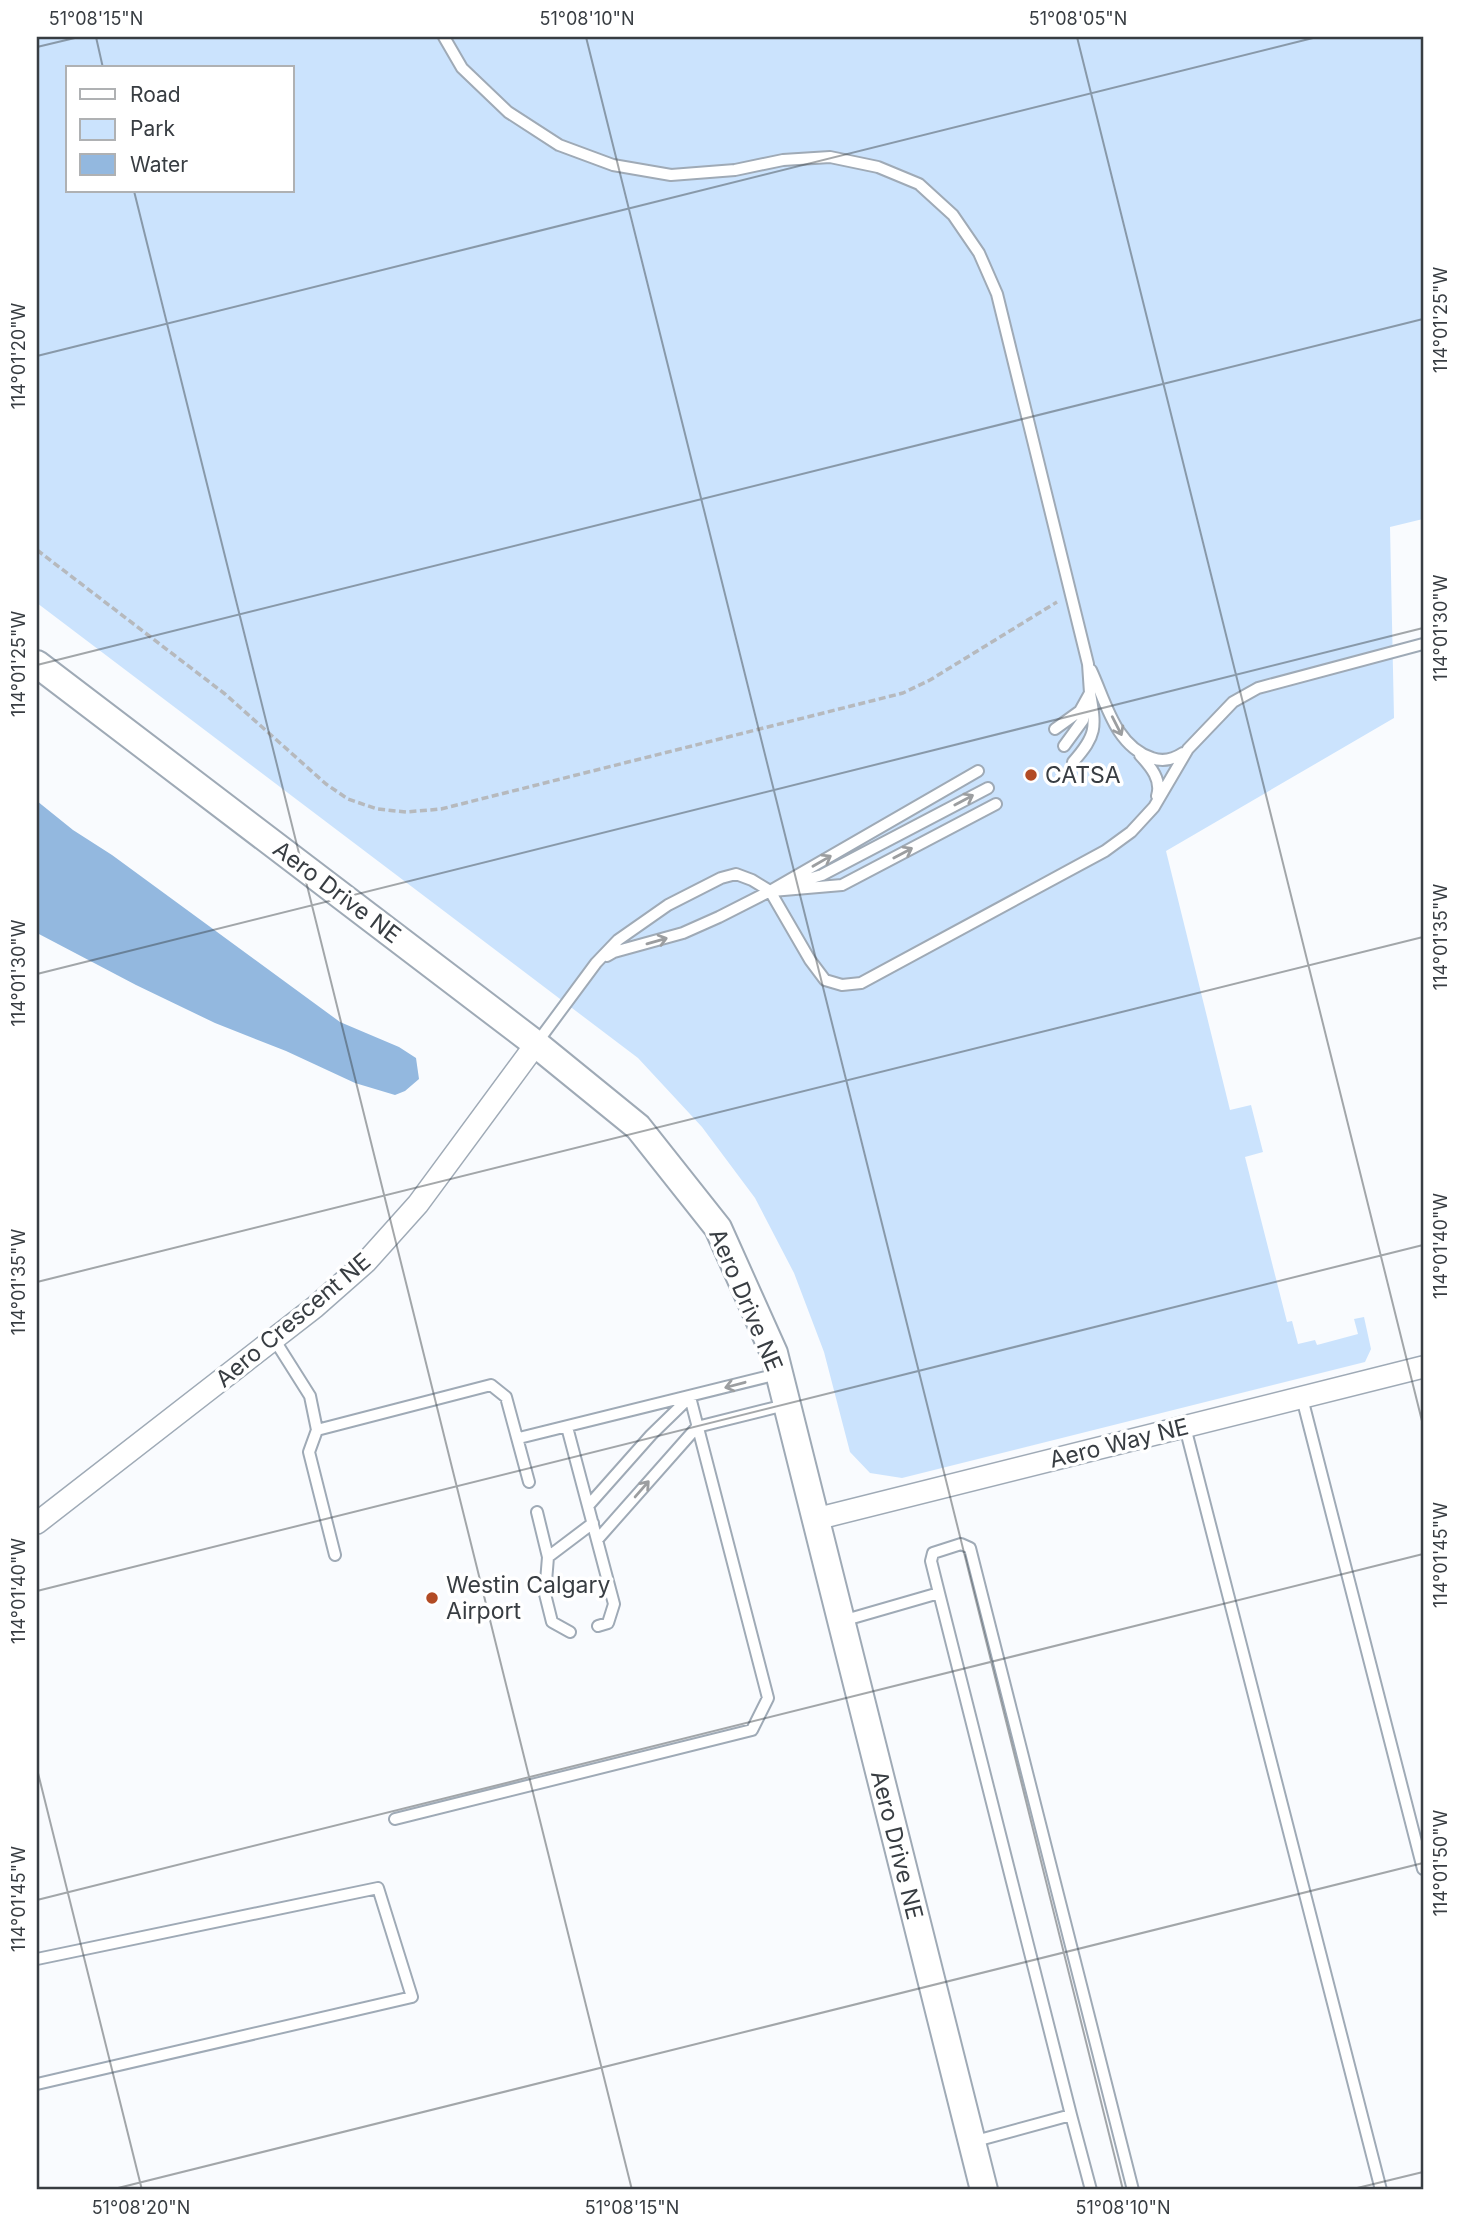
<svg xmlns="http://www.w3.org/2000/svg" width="1460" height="2227" font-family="Inter,sans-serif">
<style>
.green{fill:#cbe3fd;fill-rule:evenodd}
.water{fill:#93b8df}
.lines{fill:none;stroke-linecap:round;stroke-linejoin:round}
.service-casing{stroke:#9faab6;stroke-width:14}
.minor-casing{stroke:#9faab6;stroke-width:24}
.tertiary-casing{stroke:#9faab6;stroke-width:30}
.path{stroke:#b6b9bd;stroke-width:3.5;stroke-dasharray:7 3.5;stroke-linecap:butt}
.service{stroke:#fff;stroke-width:10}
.minor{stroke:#fff;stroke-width:21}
.tertiary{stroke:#fff;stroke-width:26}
.oneway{stroke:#9c9ea0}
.ticks{fill:none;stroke:#383d42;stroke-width:2;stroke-opacity:0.45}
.poi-dot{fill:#b24b25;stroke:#fff;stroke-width:2.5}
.labels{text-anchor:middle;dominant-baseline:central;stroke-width:7;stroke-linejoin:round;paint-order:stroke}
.poi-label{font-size:23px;fill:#383d42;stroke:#fff;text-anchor:start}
.street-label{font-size:23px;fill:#383d42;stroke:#fff}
.neatline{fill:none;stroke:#383d42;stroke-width:2.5}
.ticks-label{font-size:18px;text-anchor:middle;fill:#383d42}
</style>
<rect width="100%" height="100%" fill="#f9fbfe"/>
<path class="green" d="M37,37H1423V519L1390,527L1394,718L1166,851L1230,1110L1251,1105L1263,1152L1245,1157L1287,1322L1292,1321L1298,1344L1315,1340L1317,1345L1358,1334L1354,1319L1364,1317L1371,1349L1365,1362L902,1478L870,1473L850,1452L824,1352L794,1273L755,1198L702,1127L638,1058L37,603ZM68,68H292V191H68Z"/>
<path class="water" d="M37,801L73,830L112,855L340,1022L399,1047L416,1058L419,1079L405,1091L395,1095L355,1083L286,1051L215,1023L136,985L37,933Z"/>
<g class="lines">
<g class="service-casing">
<path id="service" d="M444,37L462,68L508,112L559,145L613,165L671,175L735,170L783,160L830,157L878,167L919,184L953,215L979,253L997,294L1088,664L1090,693L1080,711L1055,729
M1091,670C1106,702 1115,746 1152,758C1163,762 1174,759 1183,753
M1064,746L1083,720L1085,706
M1140,755C1151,767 1162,780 1157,796
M1073,762C1097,735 1096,728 1090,693
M789,885L822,875L988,788
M772,891L842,885L996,804
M607,956L614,952L683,933L719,917L770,891L978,771
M536,1044L596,963L618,940L668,905L721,878L736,874L752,880L770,891L810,960L825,980L842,985L861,983L1105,851L1131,832L1154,807L1188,749L1233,702L1258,688L1423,644
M274,1339L310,1396L317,1430
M1302,1398L1423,1869
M567,1427L614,1604L608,1623L598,1626
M1185,1427L1381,2190
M519,1438L778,1374
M588,1506L651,1435L688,1399
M537,1512L548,1557L545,1594L552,1622L570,1632
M597,1540L697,1427L785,1405
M335,1555L309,1452L317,1430L491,1385L506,1397L529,1482
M548,1557L593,1523
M939,1593L1071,2115
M842,1621L939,1593L931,1561L933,1553L961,1544L970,1548L1133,2190
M395,1819L752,1730L768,1698L690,1397
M37,1959L378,1888L412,1997L37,2084
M972,2142L1071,2115L1091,2190"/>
</g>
<g class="minor-casing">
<path id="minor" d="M816,1519L1423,1367
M37,1523L315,1307L366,1262L418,1204L536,1044"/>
</g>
<g class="tertiary-casing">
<path id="tertiary" d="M37,664L536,1044L638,1127L718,1228L774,1353L984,2190"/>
</g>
<path class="path" d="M37,550L225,694L326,784L348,799L377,809L406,812L441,809L903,693L930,680L1057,602"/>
<use href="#service" class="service"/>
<use href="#minor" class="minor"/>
<use href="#tertiary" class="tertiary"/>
</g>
<defs><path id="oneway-shaft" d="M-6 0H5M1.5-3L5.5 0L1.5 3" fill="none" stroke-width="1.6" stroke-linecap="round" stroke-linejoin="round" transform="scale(1.75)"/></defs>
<g class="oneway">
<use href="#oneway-shaft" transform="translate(1117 726) rotate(63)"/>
<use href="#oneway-shaft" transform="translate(964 800) rotate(-28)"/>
<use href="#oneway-shaft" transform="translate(903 853) rotate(-28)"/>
<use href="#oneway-shaft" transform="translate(822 861) rotate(-30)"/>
<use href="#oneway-shaft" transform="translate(657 941) rotate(-16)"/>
<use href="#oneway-shaft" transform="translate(735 1385) rotate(165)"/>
<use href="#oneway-shaft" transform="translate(642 1489) rotate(-49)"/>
</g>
<path class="ticks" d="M96,37L103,68M586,37L1123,2190M1077,37L1423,1425M37,47L79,37M134,191L632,2190M37,356L1317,37M37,665L1423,319M37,974L1423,628M37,1282L1423,937M37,1591L1423,1245M37,1769L142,2190M37,1900L1423,1554M110,2190L1423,1863M1349,2190L1423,2172"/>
<g class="poi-dot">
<circle cx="1031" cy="775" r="7"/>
<circle cx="432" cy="1598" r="7"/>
</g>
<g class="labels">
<g class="poi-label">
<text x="1045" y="775">CATSA</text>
<text x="446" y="1585">Westin Calgary<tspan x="446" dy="26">Airport</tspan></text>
</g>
<g class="street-label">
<text transform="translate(337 892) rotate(37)">Aero Drive NE</text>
<text transform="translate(746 1300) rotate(67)">Aero Drive NE</text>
<text transform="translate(293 1320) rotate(-40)">Aero Crescent NE</text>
<text transform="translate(1119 1443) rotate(-14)">Aero Way NE</text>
<text transform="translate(897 1845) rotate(76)">Aero Drive NE</text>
</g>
</g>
<rect width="1460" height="2227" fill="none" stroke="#ffffff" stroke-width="77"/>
<rect x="66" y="66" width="228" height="126" fill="#ffffff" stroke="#afb1b3" stroke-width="2"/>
<rect x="80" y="89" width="35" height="10" fill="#ffffff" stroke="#afb1b3" stroke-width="2"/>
<text x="130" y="102" font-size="21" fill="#383d42">Road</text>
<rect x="80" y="119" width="35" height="21" fill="#cbe3fd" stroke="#afb1b3" stroke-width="2"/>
<text x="130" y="136" font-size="21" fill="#383d42">Park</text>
<rect x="80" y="154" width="35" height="21" fill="#93b8df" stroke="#afb1b3" stroke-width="2"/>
<text x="130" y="172" font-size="21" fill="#383d42">Water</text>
<rect x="38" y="38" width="1384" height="2150" class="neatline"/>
<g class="ticks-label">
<text x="96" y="25">51°08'15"N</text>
<text x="587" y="25">51°08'10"N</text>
<text x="1078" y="25">51°08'05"N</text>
<text transform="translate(1441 320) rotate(-90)" y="6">114°01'25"W</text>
<text transform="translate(19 356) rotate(-90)" y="6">114°01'20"W</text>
<text transform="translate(1441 628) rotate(-90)" y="6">114°01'30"W</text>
<text transform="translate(19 664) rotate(-90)" y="6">114°01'25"W</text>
<text transform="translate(1441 937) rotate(-90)" y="6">114°01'35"W</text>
<text transform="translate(19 973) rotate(-90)" y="6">114°01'30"W</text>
<text transform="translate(1441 1246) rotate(-90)" y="6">114°01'40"W</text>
<text transform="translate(19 1282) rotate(-90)" y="6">114°01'35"W</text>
<text transform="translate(1441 1555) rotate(-90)" y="6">114°01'45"W</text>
<text transform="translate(19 1591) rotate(-90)" y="6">114°01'40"W</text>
<text transform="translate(1441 1863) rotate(-90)" y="6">114°01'50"W</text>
<text transform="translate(19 1899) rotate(-90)" y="6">114°01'45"W</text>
<text x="141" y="2214">51°08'20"N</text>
<text x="632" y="2214">51°08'15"N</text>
<text x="1123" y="2214">51°08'10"N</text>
</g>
</svg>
